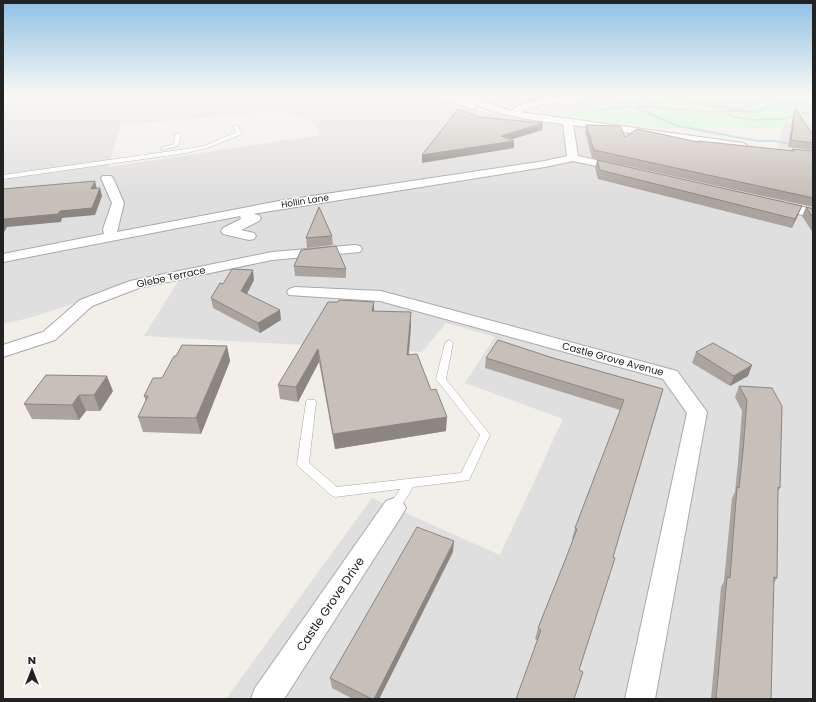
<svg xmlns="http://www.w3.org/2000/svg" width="816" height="702" font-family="Poppins,sans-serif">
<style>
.residential{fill:#e0dfdf;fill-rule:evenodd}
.park{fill:#c8facc}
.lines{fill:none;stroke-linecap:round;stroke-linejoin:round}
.stream{fill:#aad3df;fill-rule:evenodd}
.service-casing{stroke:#a9a9a9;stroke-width:1}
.minor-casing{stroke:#a9a9a9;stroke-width:2}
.path{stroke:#fa8072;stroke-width:1.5;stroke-dasharray:1 1;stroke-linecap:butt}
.service{fill:#fff;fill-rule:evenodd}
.minor{fill:#fff;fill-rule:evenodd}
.wall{fill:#aba49e}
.shaded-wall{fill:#8b8681}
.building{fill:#c7bfb8;stroke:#8b8681}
.labels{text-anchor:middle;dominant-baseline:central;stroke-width:3;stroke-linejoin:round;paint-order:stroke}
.far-street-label{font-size:9px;fill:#222;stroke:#fff}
.street-label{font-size:10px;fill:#222;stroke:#fff}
.near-street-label{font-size:12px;fill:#222;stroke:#fff}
</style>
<rect width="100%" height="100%" fill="#f2efe9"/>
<path class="residential" d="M3,96H431L442,100L511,118L778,152L784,123L813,120V699H226L372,498L500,555L563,419L465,383L495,337L446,323L422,352L144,336L182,275L135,284L29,318L3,324ZM277,111L312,120L321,135L108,167L121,125Z
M475,96H613L627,104L554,114L490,102Z"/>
<path class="park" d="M618,96H813V120L784,123V128H663L554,114L632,103Z"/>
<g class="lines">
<path class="stream" d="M612,96H617L631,104L628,105Z
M671,96H678L747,111L759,110L765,106L777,104L795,103L813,107V109L795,105L777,106L767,108L760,112L747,113Z
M636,107H638L678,125L758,140H775L813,147V149L775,142H758L677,127L636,109Z"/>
<g class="service-casing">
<path id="service" d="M233,126H237L242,133V134L207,148L186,153L3,179V175L186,149L204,146L237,132L233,127Z
M178,133L181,135L178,146L161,150V148L174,144L175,135Z
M449,340L453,343L446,379L490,435L469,480L413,487L398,511L394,513L390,511L388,508L400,489L335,497L331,495L299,467L297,464L306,402L307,400H315L316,402L309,463L337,487L461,473L480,435L436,379L445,343Z"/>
</g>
<g class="minor-casing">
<path id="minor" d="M437,96H450L469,102L458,96C477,96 493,106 511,111L520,105L547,99L544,96C552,96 558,99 565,99L561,96H572L577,100L576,104C569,106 562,104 554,103C548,102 527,108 521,112L743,143L748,146L743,149L573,125L578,156L623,166L625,168L623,170L619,171L573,161L545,167L253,214L259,215L261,218L259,221L241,230L254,233L256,236L254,239L249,240L223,234L221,231L223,228L241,219L240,216L3,262V254L104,234L103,229L112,203L101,178L103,176H111L113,178L124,203L117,232L279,201L545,161L567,156L563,124C533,120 504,117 476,105L475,108L472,109Z
M777,202L813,209V217L773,209L771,206L773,203Z
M355,245L360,246L362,249L360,252L272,260L139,288L92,306L55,340L3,357V345L43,332L80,300L130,281L272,252Z
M295,287L381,291L677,371L707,412L655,699H625L687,413L663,379L380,301L289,295L287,292L289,289Z
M394,498L402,501L406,508L402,515L284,699H251L255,688L386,501Z"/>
</g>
<path class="path" d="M644,96L652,101L653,104L649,107
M665,96L718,108L732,116L751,120L784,119L813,111
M595,110L639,106L708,112L735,111L773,96"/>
<use href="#service" class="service"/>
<use href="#minor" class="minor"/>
</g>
<path class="wall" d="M522,96H544V98L530,100Z
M795,108L813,135V150L788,147L793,115Z
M586,125L625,137L698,142L791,151L792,149L813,151V207L592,158L585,132Z
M597,160L802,206L792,228L598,179L595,168Z
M806,207L813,209V233L802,216Z
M332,236L333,245L307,248L306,238Z
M294,266L346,269V278L295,276Z
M254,280L247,294L281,320L260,333L213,308L211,298L223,284Z
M338,302L374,311L411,312V326L409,355L446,431L335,449L319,362L298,402L280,399L278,385Z
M227,346L230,361L201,434L143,432L138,417L146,402L144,396L162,378L176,356Z
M696,352L752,365L748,376L730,386L692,363Z
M486,358H553L663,389L579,670L535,639L538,628L573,540L572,539L575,528L620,410L485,368Z
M46,375L113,391L100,411H86L79,420L32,419L24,404Z
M739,386L772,388L780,488L778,492L777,578L773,584L771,699H711L721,587L724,581L732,498L735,492L738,462L742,411L735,397Z
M453,552L379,699H353L332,688L330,678Z"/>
<path class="shaded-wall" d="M530,96H544V98L530,100Z
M543,123L542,130L504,142L514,141V148L422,163V155L501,136Z
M95,181L97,189H91Z
M100,188L102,196L95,215L62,218L61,222L7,227L3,234V221L4,219L60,211Z
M802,206L798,215L792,228L795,219Z
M253,270L254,280L243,301L241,291Z
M3,286L4,289L3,300Z
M374,302V315L372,311Z
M280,310L281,320L260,333L258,323Z
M411,312V326L407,369V355Z
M227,346L230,361L201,434L196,418Z
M318,349L319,362L298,402L296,387Z
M752,365L748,376L730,386L734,376Z
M107,376L113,391L100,411L94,395Z
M79,395L86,411L79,420L72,405Z
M447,417L446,431L335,449L333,434Z
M454,541L453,552L379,699H374Z"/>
<path class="building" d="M795,108L813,135V143L791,140Z
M458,109L479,117L543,123L501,136L514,141L422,155Z
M586,125L620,126L625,137L637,129L698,142V141L794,151L792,149L813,151V198L594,150Z
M597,160L802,206L795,219L600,170Z
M95,181L91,189L100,188L92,208L60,211L58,214L4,219L3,221V189Z
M319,207L332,236L306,238Z
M806,207L813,209V218Z
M336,246L346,269L294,266L301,250Z
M232,269L253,270L241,291L280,310L258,323L211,298L220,283L223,284Z
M339,300L374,302L372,311L411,312L407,355L417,354L431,390L436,389L447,417L333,434L318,349L296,387L278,385L328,302H338Z
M498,340L553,358L663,389L613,557L615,558L579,670L583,672L574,699H516L541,630L538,628L566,558L577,529L575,528L624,400L486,358Z
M713,343L752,365L734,376L696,352Z
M182,345L227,346L196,418L138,417L148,396H144L153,378H162L174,356H176Z
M46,375L107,376L94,395H79L72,405L24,404Z
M739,386L772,388L782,406L780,488L778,487L777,578L774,577L771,699H716L727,577L730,578L737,487L739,488L743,451L747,400Z
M417,527L454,541L374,699H372L330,678Z"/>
<linearGradient id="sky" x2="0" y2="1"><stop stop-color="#8fc0e4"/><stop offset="0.49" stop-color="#f9f8f5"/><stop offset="1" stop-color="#f9f8f5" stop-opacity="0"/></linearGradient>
<rect width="816" height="194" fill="url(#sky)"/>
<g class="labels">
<g class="far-street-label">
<text transform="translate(305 201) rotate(-9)">Hollin Lane</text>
</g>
<g class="street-label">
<text transform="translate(171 277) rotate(-12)">Glebe Terrace</text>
<text transform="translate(613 359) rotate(15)">Castle Grove Avenue</text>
</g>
<g class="near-street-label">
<text transform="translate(330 604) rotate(-56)">Castle Grove Drive</text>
</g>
</g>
<rect width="816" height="702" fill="none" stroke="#222222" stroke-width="8"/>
<g transform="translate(32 670)" stroke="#ffffff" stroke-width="3" paint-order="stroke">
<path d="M0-3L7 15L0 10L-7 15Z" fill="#222222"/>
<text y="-6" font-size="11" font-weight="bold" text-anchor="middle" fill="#222222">N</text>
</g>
</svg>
